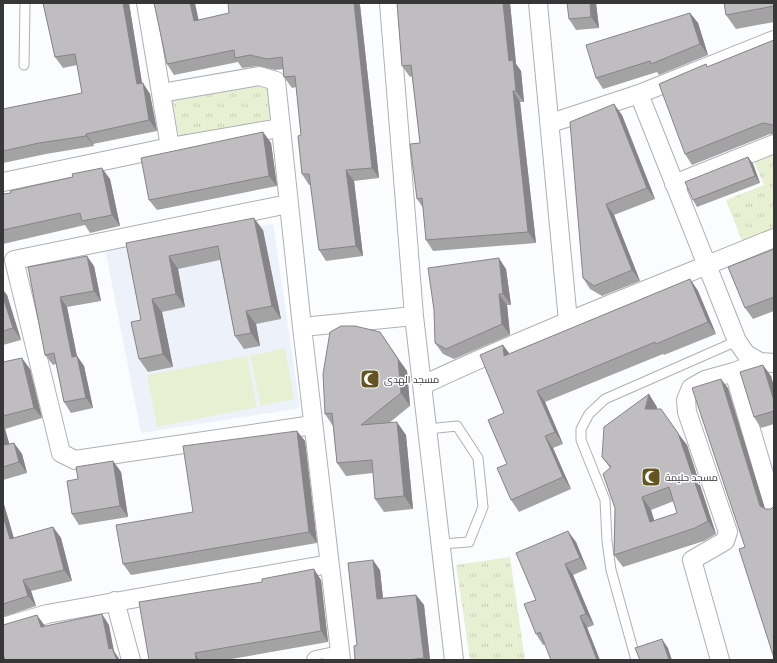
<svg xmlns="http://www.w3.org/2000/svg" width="777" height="663" font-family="'Golos Text',Cairo,sans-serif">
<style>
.built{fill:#ecf1fa}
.grass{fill:url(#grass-tufts)}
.pitch{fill:#e8f0d3}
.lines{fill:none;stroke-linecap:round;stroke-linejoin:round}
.service-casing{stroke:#afb0b3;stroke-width:11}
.minor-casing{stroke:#afb0b3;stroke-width:20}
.service{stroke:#fff;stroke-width:9}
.minor{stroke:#fff;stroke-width:18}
.wall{fill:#a4a3a4;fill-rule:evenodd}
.shaded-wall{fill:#868486}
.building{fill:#bfbdbf;stroke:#868486;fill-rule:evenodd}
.labels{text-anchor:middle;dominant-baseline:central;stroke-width:3;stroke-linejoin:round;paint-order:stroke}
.poi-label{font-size:10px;fill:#373738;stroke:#fafcfe;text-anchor:start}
</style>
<defs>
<pattern id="grass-tufts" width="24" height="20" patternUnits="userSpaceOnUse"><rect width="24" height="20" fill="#e8f0d3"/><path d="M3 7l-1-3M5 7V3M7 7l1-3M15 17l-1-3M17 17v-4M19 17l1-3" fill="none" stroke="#c8ceb6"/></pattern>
</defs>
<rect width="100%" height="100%" fill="#fafcfe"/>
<path class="built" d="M273,224L300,408L141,433L105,248Z"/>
<path class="grass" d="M265,82L272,91L275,119L179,137L172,98Z
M774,151V228L742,241L726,200L764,185L753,159Z
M510,557L525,660H470L456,565Z"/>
<path class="pitch" d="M285,348L294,399L261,406L250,356Z
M247,356L257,407L157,427L147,375Z"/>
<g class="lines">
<g class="service-casing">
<path id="service" d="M24,65L25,3
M428,429L457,426L478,458L483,507L469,542L441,544
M636,660L611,570L607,541L605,500L581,440V429L589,414L605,399L737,341"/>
</g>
<g class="minor-casing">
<path id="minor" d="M146,3L170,147
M389,3L414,316L454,660
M538,3L568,321
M161,93L259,76L276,81L302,327L341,660
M639,94L737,341L746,354L760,362
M551,123L639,94L774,40
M3,182L170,147L280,128
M674,184L774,144
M288,204L14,260L61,453L75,460L313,425
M302,327L414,316
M734,372L774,508
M423,385C538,331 657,286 774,238
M115,601L131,660
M3,627L47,614L329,564
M316,660L340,655
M720,660L692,560L725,541L728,532L687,412L686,400L691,388L705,380L734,372L760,362L774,363"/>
</g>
<use href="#service" class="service"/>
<use href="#minor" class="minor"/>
</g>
<path class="wall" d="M43,3H129L142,83L150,94L157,131L93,144L94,146L46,154L3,163V109L82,93L77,65L63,68L55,57Z
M397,3H510L516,64L521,71L524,102H520L536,243L433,251L426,240L423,208L417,199L420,143L412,76L410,77L402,66Z
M596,3L599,28L576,30L569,19Z
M774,3V22L736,29L726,15Z
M360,5L379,178L354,181L363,256L326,261L319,250L311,185H309L302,174L301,135L296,87L292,88L284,77V69L275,70L258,66L242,68L238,62L174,75L167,64L199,20Z
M690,13L698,23L708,55L659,75L657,72L603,89L596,78Z
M774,40V135L770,134L692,165L685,154L706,64L708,67Z
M622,115L655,199L614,215L640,281L602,296L590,289L583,278Z
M263,132L271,143L277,186L157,210L149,200Z
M748,157L753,164L760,183L697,207L693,200Z
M110,179L120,226L90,233L85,225L3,244V194Z
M263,230L281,319L256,324L260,346L244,349L235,336L220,260L178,269L185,307L162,312L173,367L148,372L139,359L141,320L126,243Z
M774,249V311L753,319L745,308Z
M94,266L101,301L67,307L77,356L84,366L93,408L71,413L64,402L56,364L53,365L45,355L28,267Z
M506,269L511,305H507L510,335L454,359L443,354L435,343Z
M690,279L698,291L716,334L664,355L663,354L545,402L563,444L553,448L571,489L519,512L511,500L507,464L510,354Z
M3,290L7,295L21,340L3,345Z
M380,332L407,371L410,406L389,423L406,435L413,509L384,512L375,499L373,473L346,476L337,463L333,426L325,414Z
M3,362L30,369L42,418L5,429L9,444L14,443L22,454L27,473L3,480Z
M771,376L774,387V424L761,428L754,417Z
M657,407V409L687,445L716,534L704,541L623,567L614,555L615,508L610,468L602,457ZM674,501L677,513L654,521L651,510Z
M297,431L305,441L317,543L131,575L123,564L193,512Z
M113,461L121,472L128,517L79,525L72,514L78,479Z
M3,501L14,538L53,527L61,538L72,581L31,591L36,606L3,617Z
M576,542L587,569L573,575L594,625L543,645L536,634V600Z
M380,570L383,598L416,595L424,605L430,660H355L357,645Z
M321,580L328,642L226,660H149Z"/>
<path class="shaded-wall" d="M123,3H129L144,95L137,84Z
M190,3H195L201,31L194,21Z
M354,3H359L360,5L379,178L372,168Z
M503,3H510L516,64L521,71L524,102L516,91L509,61Z
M590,3H596L599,28L591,17Z
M690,13L698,23L708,55L700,44Z
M143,83L150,94L157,131L149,120Z
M513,91L520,102L536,243L528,232Z
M614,104L622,115L655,199L647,188Z
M263,132L271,143L277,186L269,176Z
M86,134L93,144L94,146L86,136Z
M748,157L753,164L760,183L755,176Z
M102,168L110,179L120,226L112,215Z
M346,170L354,181L363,256L356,246Z
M606,204L614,215L640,281L632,270Z
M254,218L263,230L281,319L272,306Z
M87,256L94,266L101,301L94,291Z
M169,256L178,269L185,307L176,294Z
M499,258L506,269L511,305L503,294Z
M690,279L698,291L716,334L708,322Z
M3,290L7,295L21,340L13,328L3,297Z
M499,294L507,305L510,335L502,324Z
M60,297L67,307L79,367L72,357Z
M152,299L162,312L173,367L163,354Z
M246,311L256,324L260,346L251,333Z
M503,345L512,357L504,356Z
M77,356L84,366L93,408L86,398Z
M22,358L30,369L42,418L34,408Z
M398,359L407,371L410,406L401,393Z
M763,365L771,376L774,387V401Z
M721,379L728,388L767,515L760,506Z
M537,391L545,402L563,444L555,432Z
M649,394L657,407L654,422L645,409Z
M397,422L406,435L413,509L404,496Z
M3,426L5,429L13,456L5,445L3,438Z
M297,431L305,441L317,543L309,532Z
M678,433L687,445L716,534L708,521Z
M545,436L553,448L571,489L563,477Z
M14,443L22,454L27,473L19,462Z
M113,461L121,472L128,517L120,506Z
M642,497L651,510L659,535L650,522Z
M3,501L17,550L10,539L3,516Z
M53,527L61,538L72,581L64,570Z
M568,531L576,542L587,569L580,558Z
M373,560L380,570L384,609L377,599Z
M565,564L573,575L594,625L586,614Z
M314,569L321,580L328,642L321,631Z
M23,580L31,591L36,606L28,596Z
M416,595L424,605L430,660H425L424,658Z
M102,614L109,625L114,651L120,660H117L109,649Z
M37,615L45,626L48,637L41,627Z
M580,616L587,627L600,660H597Z
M662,639L668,648L672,660H669Z
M195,653L199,660H196Z"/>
<path class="building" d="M43,3H123L137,84L143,83L149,120L86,134V136L39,143L3,151V109L82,93L75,54L55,57Z
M154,3H190L194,21L229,13L228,3H354L372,168L346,170L356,246L319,250L309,174H302L298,136L301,135L295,76L284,77L282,57L267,59L250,55L235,58L234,50L167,64Z
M397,3H503L509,61L513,60L516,91H513L528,232L426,240L422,198L417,199L410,144L420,143L411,65L402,66Z
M567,3H590L591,17L569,19Z
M724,3H774V6L726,15Z
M690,13L700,44L651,64L650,61L596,78L586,45Z
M774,40V124L773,125L763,123L685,154L659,84L706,64L707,67Z
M614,104L647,188L606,204L632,270L594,286L583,278L570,122Z
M263,132L269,176L149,200L141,158Z
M748,157L755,176L693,200L685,182Z
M102,168L112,215L82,221L80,213L3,230V194L11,193L10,191L73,177L72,174Z
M254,218L272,306L246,311L251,333L235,336L218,246L169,256L176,294L152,299L163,354L139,359L131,322L141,320L126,243Z
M774,249V297L745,308L728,267Z
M87,256L94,291L60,297L72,357L77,356L86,398L64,402L54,353L45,355L28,267Z
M499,258L503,294H499L502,324L446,349L435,343L434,310L428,268Z
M690,279L708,322L656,344L655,342L537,391L555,432L545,436L563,477L511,500L497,468L507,464L488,420L504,413L480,355L503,345L504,356Z
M3,297L13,328L3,331Z
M341,326H355L380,332L398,359L401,393L361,425L397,422L404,496L375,499L372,460L337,463L332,413L325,414L323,374L330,332Z
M22,358L34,408L3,416V362Z
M763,365L774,401V411L754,417L740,372Z
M721,379L760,506L766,509H771L774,506V658L739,549L745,547L692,388Z
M649,394L645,409H661L678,433L708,521L695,528L614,555L615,508L603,474L611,467L602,457L604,427ZM669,487L677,513L650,522L642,497Z
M297,431L309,532L123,564L116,525L193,512L183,446Z
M3,438L5,445L14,443L19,462L3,467Z
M113,461L120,506L72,514L67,481L78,479L76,467Z
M3,516L10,539L53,527L64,570L23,580L28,596L3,604Z
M568,531L580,558L565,564L586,614L580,616L597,660H551L540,632L536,634L524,604L536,600L516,553Z
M373,560L377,599L416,595L424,658L407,660H355L354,646L357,645L348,563Z
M314,569L321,631L195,653L196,660H149L139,602L262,582V579Z
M102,614L109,649L112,648L117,660H5L3,654V625L37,615L41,627Z
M662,639L669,660H640L635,648Z
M323,659L324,660H315Z"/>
<defs>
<g id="mosque-square" transform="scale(1)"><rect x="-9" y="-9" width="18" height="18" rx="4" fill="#645421" stroke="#fafcfe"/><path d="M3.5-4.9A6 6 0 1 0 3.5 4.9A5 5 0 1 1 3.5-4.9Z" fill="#fff"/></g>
</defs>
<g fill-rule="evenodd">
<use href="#mosque-square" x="370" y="379"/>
<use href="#mosque-square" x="651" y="477"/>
</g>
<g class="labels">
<g class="poi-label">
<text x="384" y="379">مسجد الهدى</text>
<text x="665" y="477">مسجد حليمة</text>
</g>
</g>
<rect width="777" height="663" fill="none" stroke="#373738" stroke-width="8"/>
</svg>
